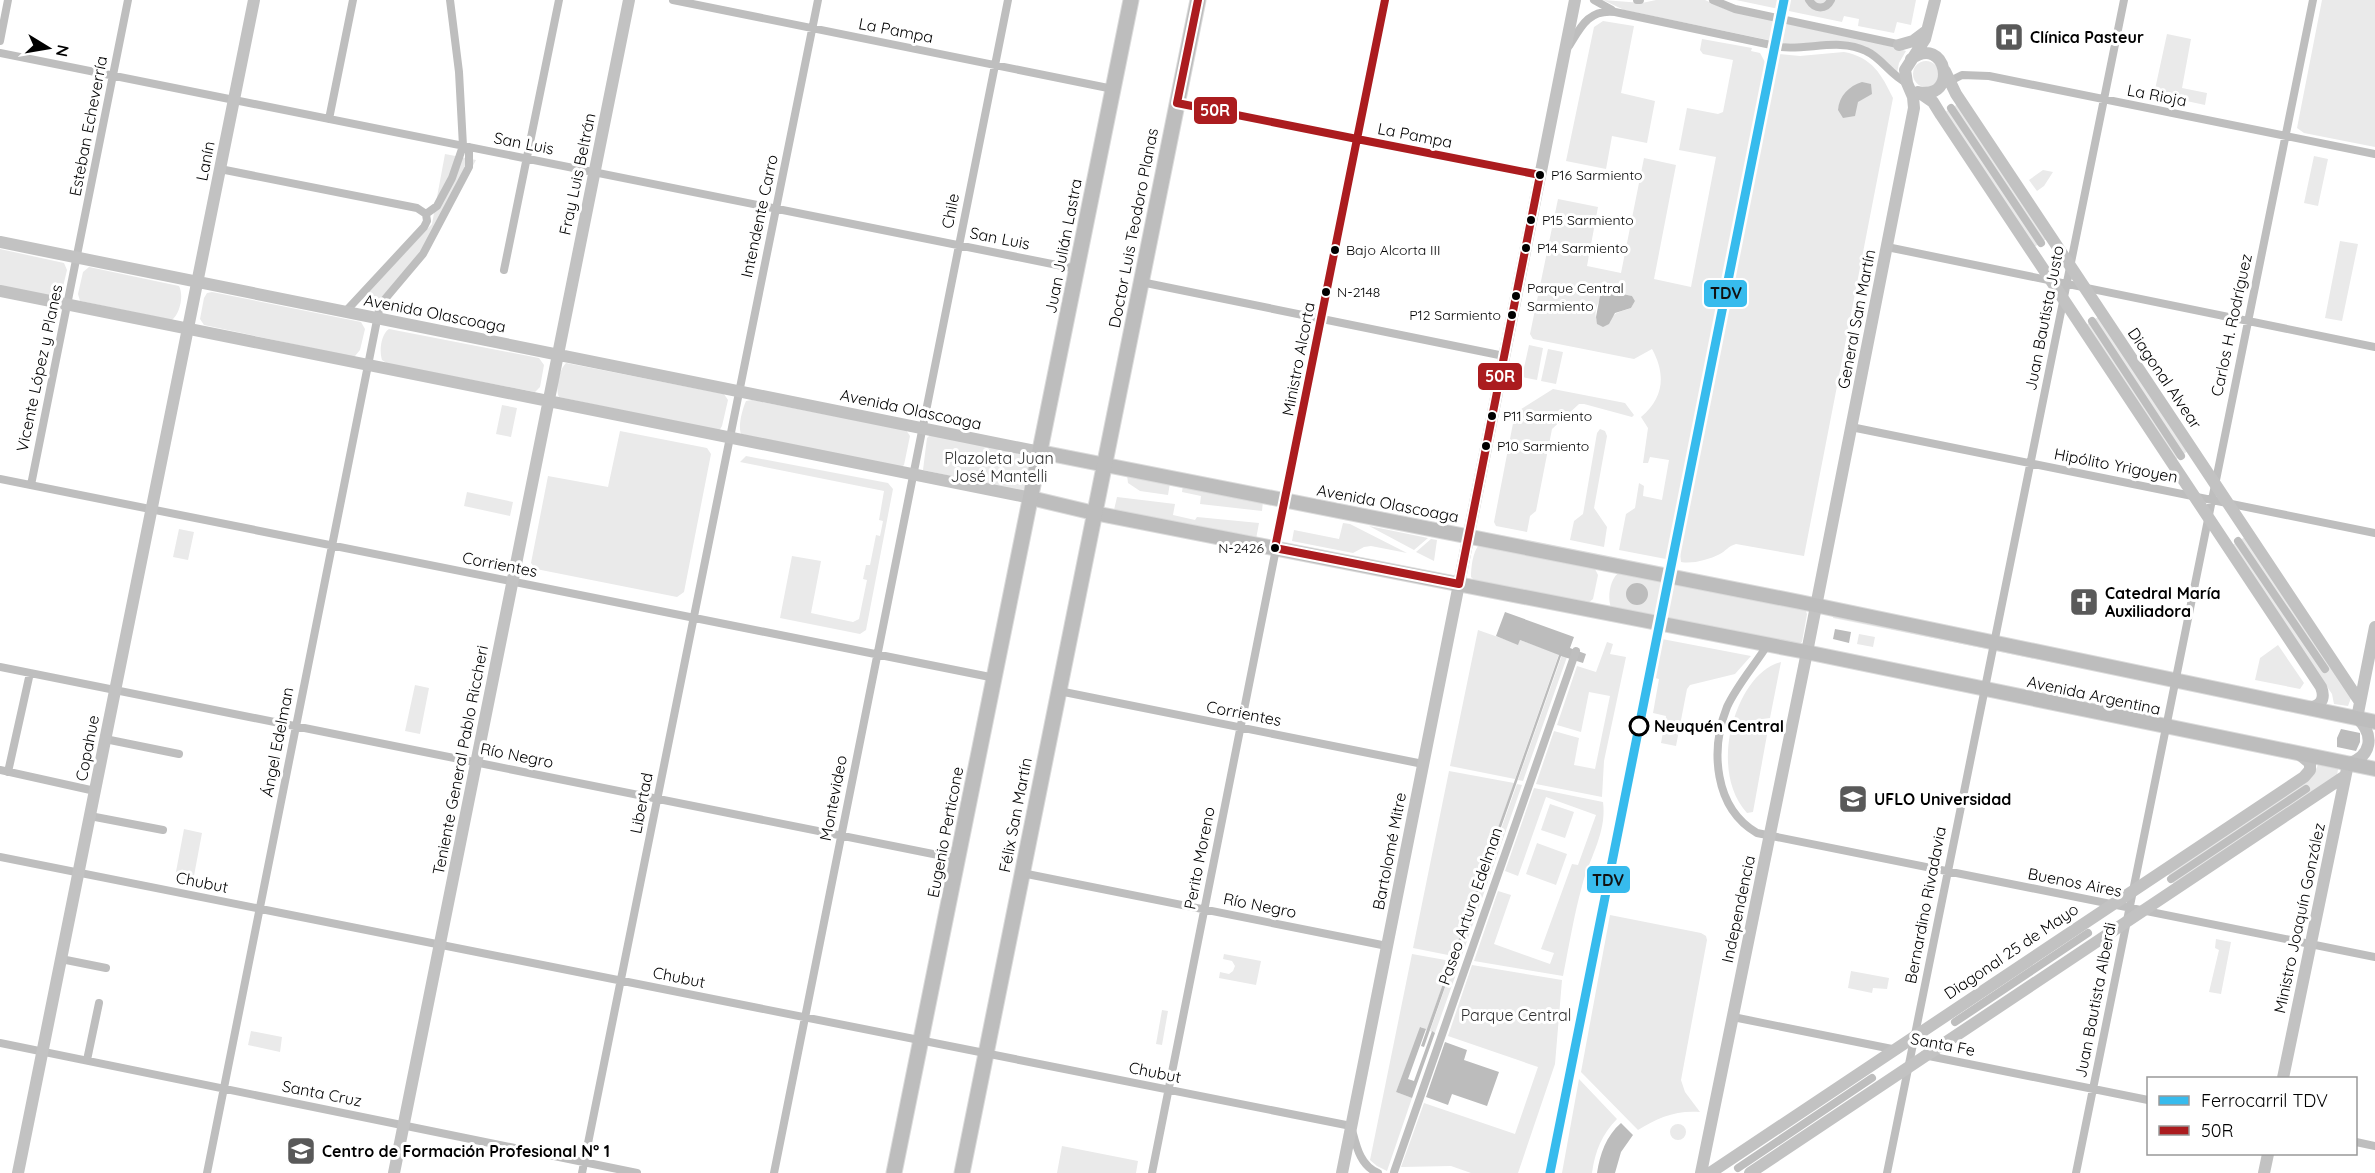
<svg xmlns="http://www.w3.org/2000/svg" width="2375" height="1173" font-family="Quicksand,sans-serif">
<style>
.green{fill:#eaeaea;fill-rule:evenodd}
.water{fill:#bcbcbc}
.lines{fill:none;stroke-linecap:round;stroke-linejoin:round}
.primary-casing{stroke:#dbdbdb;stroke-width:16}
.highway-casing{stroke:#dbdbdb;stroke-width:17}
.street{stroke:#bebebe;stroke-width:8}
.secondary{stroke:#c2c2c2;stroke-width:12}
.primary{stroke:#bdbdbd;stroke-width:14}
.highway{stroke:#bdbdbd;stroke-width:15}
.bus-1-casing{stroke:#fff;stroke-width:12}
.bus-1{stroke:#ab1c1f;stroke-width:8}
.rail-1-casing{stroke:#fff;stroke-width:14}
.rail-1{stroke:#37bbed;stroke-width:9}
.bus-dot{fill:#000;stroke:#fff;stroke-width:2}
.stop-dot{fill:#fff;stroke:#000;stroke-width:3}
.labels{text-anchor:middle;dominant-baseline:central;stroke-width:6;stroke-linejoin:round;paint-order:stroke}
.bus-label{font-size:14px;fill:#000;stroke:#fff;text-anchor:start}
.street-label{font-size:16px;fill:#000;stroke:#fff}
.poi-label{font-size:16px;font-weight:bold;fill:#000;stroke:#fff;text-anchor:start}
.park-label{font-size:16px;fill:#303030;stroke:#fff}
.stop-label{font-size:16px;font-weight:bold;fill:#000;stroke:#fff;text-anchor:start}
.line-badge{stroke:#fff;stroke-width:2}
.badge-label{font-size:16px;text-anchor:middle;font-weight:bold;fill:#fff}
.pale-badge-label{font-size:16px;text-anchor:middle;font-weight:bold;fill:#111}
</style>
<rect width="100%" height="100%" fill="#fff"/>
<path class="green" d="M1603,0L1642,3L1656,0H1705L1725,9L1883,43L1906,51L1899,63L1897,73L1863,47L1782,43L1624,10Z
M1736,0H1916L1911,25L1897,22L1894,33L1858,26L1859,19L1844,16L1842,22Z
M2322,0H2375V147L2304,133L2297,128Z
M1603,21L1634,26L1621,93L1655,101L1647,143L1612,136L1606,169L1566,161L1594,27Z
M2167,34L2191,39L2182,88L2207,93L2205,105L2154,94Z
M1702,39L1752,48L1751,51L1760,53L1766,64L1666,559L1619,550L1626,514L1635,508L1639,483L1644,486L1643,496L1662,500L1669,460L1650,457L1648,463H1643L1648,428L1641,417C1664,398 1666,374 1652,349L1634,359L1533,339L1530,334L1558,199L1598,207L1587,266L1621,273L1644,158L1676,165L1654,279L1691,287L1716,157L1679,150L1687,108L1718,114L1723,112L1733,60L1703,54L1700,50ZM1608,291L1632,296L1635,301L1631,308C1622,312 1613,311 1610,322L1599,325C1591,313 1598,299 1608,291Z
M1844,52C1872,57 1882,75 1893,98L1804,556L1736,544C1728,546 1726,551 1720,554C1708,560 1693,564 1681,562L1680,553L1779,54L1800,56Z
M1913 74a13 13 0 1 1 26 0a13 13 0 1 1-26 0Z
M1958,104L2047,239L2034,247L1945,112Z
M445,154L476,160L430,247L387,301L369,297L368,292L432,224Z
M2314,156L2328,159L2318,206L2304,203Z
M2043,170L2053,172L2044,186L2037,191L2029,180Z
M2340,241L2358,244L2342,321L2325,318Z
M0,249L64,263L67,270L61,295L58,297L0,286Z
M89,267L179,286C184,295 180,314 172,320L80,301L78,294L83,272Z
M212,292L361,322L365,329L360,350L355,356H349L204,325L200,319L204,298L207,293Z
M2098,317L2188,451L2175,460L2086,325Z
M389,329L539,358L544,365L540,387L535,392L388,364L382,360C379,351 381,334 389,329Z
M1529,345L1543,348L1537,380L1522,377Z
M1548,349L1563,352L1556,384L1541,381Z
M566,363L724,394L728,400L722,426L719,431L559,397C555,389 559,370 566,363Z
M1553,389L1625,403L1634,415L1632,417L1584,404H1579L1552,429L1536,511L1530,516L1527,532L1496,526L1494,522L1515,413Z
M752,400L906,430L910,436L904,465L901,467L741,434C738,426 742,410 746,401Z
M502,405L517,408L511,437L496,434Z
M1600,429L1605,431L1607,436L1594,508L1607,527L1604,547L1570,540L1574,521L1583,514L1597,433Z
M620,431L707,448L711,454L684,592L677,597L536,569L531,563L548,476L608,487Z
M930,435L1028,455L1030,459L1024,488L1022,491L923,470L927,438Z
M746,456L888,483L893,489L866,630L860,634L780,618L792,556L821,561L811,613L853,622L859,619L867,580L863,579L866,565H870L876,535L880,536L883,521L879,520L884,491L740,462Z
M1127,475L1170,483L1168,495L1140,491L1128,483Z
M1183,485L1263,501L1262,511L1200,504L1201,496L1182,492Z
M467,492L513,502L510,516L464,506Z
M1117,497L1175,504L1173,515L1195,520L1197,517L1259,523L1256,539L1114,510Z
M1343,523L1350,524L1407,553L1371,546L1364,547L1353,553L1292,541L1294,530L1339,539Z
M1369,526L1428,538L1414,550Z
M179,529L194,532L188,560L173,557Z
M2245,537L2351,698L2348,706L2334,704L2332,694L2232,545Z
M1431,539L1437,540L1434,561L1416,552Z
M1479,545L1594,567L1598,575L1593,599L1588,603L1475,581L1471,577C1471,567 1473,551 1479,545Z
M1620,572L1805,609L1807,614L1802,642L1799,644L1611,607C1607,598 1610,577 1620,572Z
M1833,615L1987,647V649L1833,618Z
M1478,630L1518,644L1520,640L1559,654L1515,779L1450,766Z
M1859,634L1875,637L1873,647L1857,644Z
M1662,639L1751,656L1735,674L1690,685L1687,689L1676,746L1661,743L1666,716L1653,713L1659,679L1655,678Z
M1607,642L1613,644L1610,654L1626,657L1604,761L1602,797L1536,784L1554,731L1579,738L1574,765L1595,769L1610,696L1589,692L1581,732L1557,725L1577,666L1596,672Z
M2278,645L2304,683L2300,689L2255,680L2260,658Z
M1997,649L2169,684V686L1996,651Z
M1562,655L1567,657L1523,781L1518,780Z
M1781,662L1770,718L1733,723C1739,699 1756,668 1781,662Z
M415,685L429,688L420,734L405,731Z
M1769,724L1753,812L1747,813C1728,792 1725,761 1730,734Z
M2318,765L2338,769L2337,776L2174,885L2167,872L2313,775Z
M1449,771L1514,783L1453,956L1413,948Z
M1517,784L1522,785L1461,958L1456,957Z
M1534,788L1603,802C1607,832 1590,857 1582,886C1574,915 1569,946 1563,976L1474,961L1498,891L1511,895L1494,944L1550,964L1554,953L1541,949L1572,864L1578,865L1596,815L1546,797L1518,876L1505,871Z
M1550,804L1574,812L1565,838L1541,830Z
M184,829L202,833L193,881L175,877Z
M1537,843L1567,854L1556,885L1526,874Z
M1610,915L1701,933L1706,936L1707,940L1681,1080L1685,1092L1700,1112C1676,1110 1657,1118 1638,1130L1581,1072Z
M2216,939L2231,942L2221,994L2209,992L2219,950L2215,948Z
M1224,954L1261,961L1256,985L1219,978L1220,972L1229,974L1233,971L1235,966L1232,961L1223,959Z
M1412,954L1451,961L1427,1030L1421,1027L1396,1092L1412,1098L1387,1171L1377,1166L1370,1160Z
M1454,962L1460,963L1435,1033L1430,1031Z
M1472,965L1562,980L1555,1064L1518,1173H1471L1451,1166L1401,1167L1424,1103L1515,1134L1538,1067L1448,1036Z
M1851,971L1889,978L1887,989L1873,988L1872,993L1848,988Z
M1162,1010L1168,1011L1162,1045L1156,1044Z
M251,1031L282,1037L280,1052L248,1045Z
M1579,1079L1617,1119C1602,1134 1595,1151 1592,1173H1562Z
M1670 1132a8 8 0 1 1 16 0a8 8 0 1 1-16 0Z
M1062,1146L1138,1161L1136,1173H1057Z"/>
<path class="water" d="M1862,82L1871,84L1872,94L1858,102L1855,116L1843,118L1838,110C1839,96 1849,86 1862,82Z
M1608,291L1632,296L1635,301L1631,308L1615,313L1609,324L1603,327L1597,324L1596,317L1600,296Z
M1626 594a11 11 0 1 1 22 0a11 11 0 1 1-22 0Z
M1505,612L1574,637L1570,648L1586,654L1583,663L1561,656L1424,1047L1421,1046L1559,655L1520,640L1518,645L1496,636Z
M1835,629L1851,632L1849,643L1833,639Z
M2341,729L2360,733V742L2356,751L2337,747V738Z
M1420,1027L1426,1029L1408,1079L1414,1081L1432,1031L1435,1033L1412,1098L1396,1092Z
M1445,1042L1467,1050L1464,1060L1499,1072L1487,1106L1452,1094L1448,1105L1426,1097Z
M1621,1123L1633,1135L1621,1152L1615,1173H1597C1600,1154 1606,1136 1621,1123Z"/>
<g class="lines">
<g class="primary-casing">
<path id="primary" d="M1040,452L1800,602L2375,722
M1031,498L1094,513L1801,651L2375,769"/>
</g>
<g class="highway-casing">
<path id="highway" d="M894,1173L1131,0
M962,1173L1198,0"/>
</g>
<path class="street" d="M673,0L1113,89
M1594,0L1612,10
M1637,0H1640
M1713,0L1735,9L1902,45
M1809,0C1815,10 1826,10 1831,0
M0,41L8,0
M1569,46C1581,26 1589,9 1615,12L1781,47C1809,50 1840,38 1866,51C1882,58 1890,75 1907,83
M0,53L1077,269
M1946,83L1962,75L1989,76L2375,154
M1177,103L1540,175
M1951,108L2041,243
M329,119L353,0
M220,169L417,208L426,214
M426,214L437,206L452,178L463,146L459,72L450,0
M1887,247L2375,347
M504,270L559,0
M1141,282L1504,356
M346,311L424,227L427,221L426,214
M2092,321L2181,456
M1851,427L2375,533
M0,479L995,678
M31,485L128,0
M2238,541L2325,669
M1768,644C1755,665 1737,685 1727,707C1710,750 1714,808 1757,833L2375,957
M0,667L958,859
M1059,691L1423,764
M105,739L179,754
M0,770L95,791
M8,772L30,673
M90,816L163,830
M0,857L1351,1126C1356,1144 1359,1165 1378,1173
M1022,873L1387,946
M2171,879L2306,789
M61,959L106,968
M1733,1017L1897,1050
M1955,1022L2088,933
M0,1043L637,1173
M1924,1055L2148,1100
M87,1060L99,1003
M2356,1142L2375,1146
M1738,1168L1872,1078
M1394,1172L1576,651
M207,1173L380,305L423,254L469,167V147
M582,1173L818,0
M774,1173L1008,0
M1152,1173L1385,0
M1887,1173L2124,0
M2076,1173L2313,0"/>
<path class="secondary" d="M1899,45L1913,41L1925,32
M1911,59C1946,33 1960,101 1918,92
M1945,71L1956,94L2360,702
M1920,93L1933,102L1941,115L2321,687C2326,700 2320,707 2307,708
M0,242L1040,452
M0,291L1031,498
M2283,1078L2348,764C2372,756 2375,735 2357,718L2375,627
M18,1173L254,0
M394,1173L629,0
M1342,1173L1575,0
M1701,1173L1807,652L1914,108L1913,97L1907,83L1905,70L1925,39L1935,0
M1710,1173L2304,777L2310,770V763L2299,754
M1750,1173L2345,776
M2264,1173L2268,1154"/>
<use href="#primary" class="primary"/>
<use href="#highway" class="highway"/>
<g class="bus-1-casing">
<path id="bus-1" d="M1198,0L1177,103L1357,139
M1357,139L1540,175L1459,584L1275,548Z
M1357,139L1385,0"/>
</g>
<use href="#bus-1" class="bus-1"/>
<g class="rail-1-casing">
<path id="rail-1" d="M1550,1173L1784,0"/>
</g>
<use href="#rail-1" class="rail-1"/>
</g>
<defs>
<g id="hospital-square" transform="scale(1.5)"><rect x="-9" y="-9" width="18" height="18" rx="4" fill="#595959" stroke="#fff"/><path d="M-5-5h3v3.5h4V-5h3V5h-3V1.5h-4V5h-3Z" fill="#fff"/></g>
<g id="church-square" transform="scale(1.5)"><rect x="-9" y="-9" width="18" height="18" rx="4" fill="#595959" stroke="#fff"/><path d="M-1.2-6h2.4v3.5h3.3v2.4h-3.3V6h-2.4V-.1h-3.3v-2.4h3.3Z" fill="#fff"/></g>
<g id="university-square" transform="scale(1.5)"><rect x="-9" y="-9" width="18" height="18" rx="4" fill="#595959" stroke="#fff"/><path d="M0-5L7-2L0 1L-7-2ZM-4 1L0 2.5L4 1V4Q0 6-4 4Z" fill="#fff"/></g>
</defs>
<g fill-rule="evenodd">
<use href="#hospital-square" x="2009" y="37"/>
<use href="#church-square" x="2084" y="602"/>
<use href="#university-square" x="1853" y="799"/>
<use href="#university-square" x="301" y="1151"/>
</g>
<g class="bus-dot">
<circle cx="1540" cy="175" r="5"/>
<circle cx="1531" cy="220" r="5"/>
<circle cx="1526" cy="248" r="5"/>
<circle cx="1335" cy="250" r="5"/>
<circle cx="1326" cy="292" r="5"/>
<circle cx="1516" cy="296" r="5"/>
<circle cx="1512" cy="315" r="5"/>
<circle cx="1492" cy="416" r="5"/>
<circle cx="1486" cy="446" r="5"/>
<circle cx="1275" cy="548" r="5"/>
</g>
<circle class="stop-dot" cx="1639" cy="726" r="9"/>
<g class="labels">
<g class="bus-label">
<text x="1551" y="175">P16 Sarmiento</text>
<text x="1542" y="220">P15 Sarmiento</text>
<text x="1537" y="248">P14 Sarmiento</text>
<text x="1346" y="250">Bajo Alcorta III</text>
<text x="1527" y="288">Parque Central<tspan x="1527" dy="18">Sarmiento</tspan></text>
<text x="1337" y="292">N-2148</text>
<text x="1501" y="315" text-anchor="end">P12 Sarmiento</text>
<text x="1503" y="416">P11 Sarmiento</text>
<text x="1497" y="446">P10 Sarmiento</text>
<text x="1264" y="548" text-anchor="end">N-2426</text>
</g>
<g class="street-label">
<text transform="translate(896 30) rotate(11)">La Pampa</text>
<text transform="translate(2157 95) rotate(11)">La Rioja</text>
<text transform="translate(88 126) rotate(-79)">Esteban Echeverría</text>
<text transform="translate(1415 135) rotate(11)">La Pampa</text>
<text transform="translate(524 143) rotate(11)">San Luis</text>
<text transform="translate(205 161) rotate(-79)">Lanín</text>
<text transform="translate(577 174) rotate(-78)">Fray Luis Beltrán</text>
<text transform="translate(950 211) rotate(-79)">Chile</text>
<text transform="translate(759 216) rotate(-78)">Intendente Carro</text>
<text transform="translate(1133 228) rotate(-79)">Doctor Luis Teodoro Planas</text>
<text transform="translate(1000 238) rotate(11)">San Luis</text>
<text transform="translate(1063 246) rotate(-79)">Juan Julián Lastra</text>
<text transform="translate(435 313) rotate(11)">Avenida Olascoaga</text>
<text transform="translate(2044 318) rotate(-79)">Juan Bautista Justo</text>
<text transform="translate(1856 319) rotate(-79)">General San Martín</text>
<text transform="translate(2231 325) rotate(-78)">Carlos H. Rodríguez</text>
<text transform="translate(1298 359) rotate(-79)">Ministro Alcorta</text>
<text transform="translate(39 368) rotate(-78)">Vicente López y Planes</text>
<text transform="translate(2165 378) rotate(56)">Diagonal Alvear</text>
<text transform="translate(911 409) rotate(12)">Avenida Olascoaga</text>
<text transform="translate(2116 465) rotate(11)">Hipólito Yrigoyen</text>
<text transform="translate(1388 503) rotate(11)">Avenida Olascoaga</text>
<text transform="translate(500 564) rotate(11)">Corrientes</text>
<text transform="translate(2094 695) rotate(12)">Avenida Argentina</text>
<text transform="translate(1244 713) rotate(11)">Corrientes</text>
<text transform="translate(277 742) rotate(-79)">Ángel Edelman</text>
<text transform="translate(87 748) rotate(-79)">Copahue</text>
<text transform="translate(517 755) rotate(11)">Río Negro</text>
<text transform="translate(460 760) rotate(-79)">Teniente General Pablo Riccheri</text>
<text transform="translate(833 798) rotate(-79)">Montevideo</text>
<text transform="translate(641 803) rotate(-79)">Libertad</text>
<text transform="translate(1015 815) rotate(-79)">Félix San Martín</text>
<text transform="translate(945 832) rotate(-79)">Eugenio Perticone</text>
<text transform="translate(1389 851) rotate(-79)">Bartolomé Mitre</text>
<text transform="translate(1199 858) rotate(-79)">Perito Moreno</text>
<text transform="translate(202 882) rotate(11)">Chubut</text>
<text transform="translate(2075 882) rotate(11)">Buenos Aires</text>
<text transform="translate(1260 905) rotate(11)">Río Negro</text>
<text transform="translate(1925 905) rotate(-79)">Bernardino Rivadavia</text>
<text transform="translate(1470 906) rotate(-71)">Paseo Arturo Edelman</text>
<text transform="translate(1738 909) rotate(-78)">Independencia</text>
<text transform="translate(2299 918) rotate(-78)">Ministro Joaquín González</text>
<text transform="translate(2011 951) rotate(-34)">Diagonal 25 de Mayo</text>
<text transform="translate(679 977) rotate(11)">Chubut</text>
<text transform="translate(2095 1000) rotate(-79)">Juan Bautista Alberdi</text>
<text transform="translate(1943 1044) rotate(11)">Santa Fe</text>
<text transform="translate(1155 1072) rotate(11)">Chubut</text>
<text transform="translate(322 1093) rotate(11)">Santa Cruz</text>
</g>
<g class="poi-label">
<text x="2030" y="37">Clínica Pasteur</text>
<text x="2105" y="593">Catedral María<tspan x="2105" dy="18">Auxiliadora</tspan></text>
<text x="1874" y="799">UFLO Universidad</text>
<text x="322" y="1151">Centro de Formación Profesional N° 1</text>
</g>
<g class="park-label">
<text x="999" y="458">Plazoleta Juan<tspan x="999" dy="18">José Mantelli</tspan></text>
<text x="1516" y="1015">Parque Central</text>
</g>
<g class="stop-label">
<text x="1654" y="726">Neuquén Central</text>
</g>
</g>
<g class="line-badge">
<rect x="1193" y="96" width="45" height="29" rx="6" fill="#ab1c1f"/>
<rect x="1703" y="279" width="45" height="29" rx="6" fill="#37bbed"/>
<rect x="1477" y="362" width="46" height="29" rx="6" fill="#ab1c1f"/>
<rect x="1586" y="865" width="45" height="29" rx="6" fill="#37bbed"/>
</g>
<g class="badge-label">
<text x="1215" y="116">50R</text>
<text x="1500" y="382">50R</text>
</g>
<g class="pale-badge-label">
<text x="1726" y="299">TDV</text>
<text x="1608" y="886">TDV</text>
</g>
<rect x="2147" y="1077" width="210" height="78" fill="#ffffff" stroke="#999999" stroke-width="1.5"/>
<rect x="2159" y="1096" width="30" height="9" fill="#37bbed" stroke="#999999" stroke-width="1.5"/>
<text x="2201" y="1107" font-size="18" fill="#000000">Ferrocarril TDV</text>
<rect x="2159" y="1126" width="30" height="9" fill="#ab1c1f" stroke="#999999" stroke-width="1.5"/>
<text x="2201" y="1137" font-size="18" fill="#000000">50R</text>
<g transform="translate(48 48) rotate(101)" stroke="#ffffff" stroke-width="4.5" paint-order="stroke">
<path d="M0-4.5L10 22L0 15L-10 22Z" fill="#000000"/>
<text y="-9" font-size="16" font-weight="bold" text-anchor="middle" fill="#000000">N</text>
</g>
</svg>
